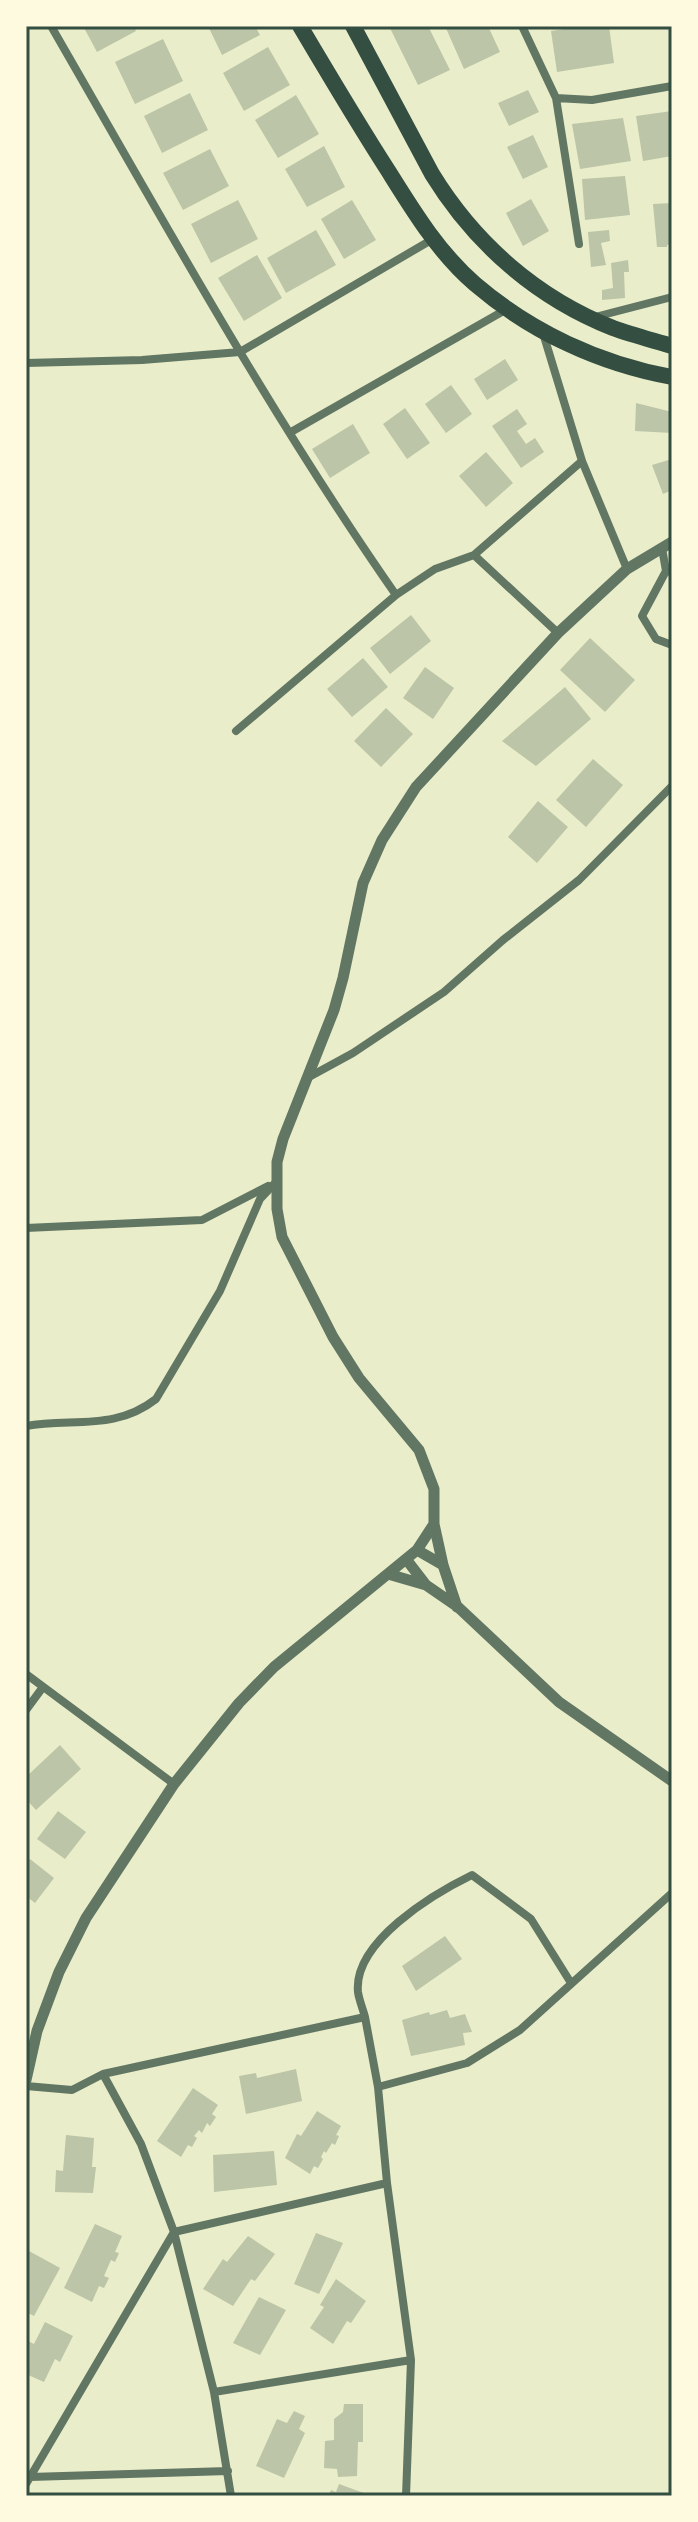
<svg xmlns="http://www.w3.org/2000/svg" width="698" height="2522" font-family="'Times New Roman',serif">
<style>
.building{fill:#bcc5a7}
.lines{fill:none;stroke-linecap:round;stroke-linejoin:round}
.minor{stroke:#617663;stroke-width:8}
.tertiary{stroke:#617663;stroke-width:11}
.trunk{stroke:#344e41;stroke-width:16}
.neatline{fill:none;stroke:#344e41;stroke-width:3}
</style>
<rect width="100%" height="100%" fill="#e9edc9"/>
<path class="building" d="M83,26H134L136,31L97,52Z
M208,26H255L260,35L222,55Z
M389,26H428L450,70L418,85Z
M445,26H488L500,52L464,69Z
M583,26H609L614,63L557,72L551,31Z
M163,39L183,81L135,104L115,62Z
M268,47L290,85L244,111L223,73Z
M528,90L539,112L509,126L498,103Z
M190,93L208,130L162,153L144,116Z
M296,95L319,134L278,158L255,120Z
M672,111V156L643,161L636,116Z
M623,118L631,161L580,169L572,124Z
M533,135L548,167L523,179L507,147Z
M324,146L345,187L307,207L285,169Z
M210,149L229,186L183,210L163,173Z
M625,176L630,215L585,220L582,179Z
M531,199L549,231L523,246L506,213Z
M238,200L258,239L211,263L191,224Z
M352,200L376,240L344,259L321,219Z
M672,203V244L667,245V247H657L653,204Z
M316,230L336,265L286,293L267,258Z
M609,230L610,241L601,243L606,265L591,267L588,232Z
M257,255L282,298L244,321L218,278Z
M628,260L629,272H624L625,298L602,300V290L613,288L611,263Z
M505,359L518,380L487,400L474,379Z
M451,385L472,414L446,433L425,404Z
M636,403L672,412V433L635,431Z
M405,408L430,443L407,459L383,424Z
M517,409L527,424L517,431L526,444L535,438L544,452L521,468L492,426Z
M353,424L370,453L330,478L312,449Z
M486,452L513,483L486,507L459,476Z
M672,459V490L663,494L652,465Z
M411,615L431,641L390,674L370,648Z
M590,638L635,680L605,712L560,670Z
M363,658L388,687L352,717L327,689Z
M425,667L454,688L433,719L403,698Z
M565,687L591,719L536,766L502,741Z
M386,708L413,734L381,767L354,741Z
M593,759L623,785L586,827L556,800Z
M538,801L568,827L537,863L508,837Z
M60,1745L81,1769L36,1810L26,1799V1777Z
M58,1811L86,1832L65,1859L37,1839Z
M30,1859L54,1878L35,1903L26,1896V1865Z
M445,1936L462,1959L416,1991L402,1966Z
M447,2010L450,2018L465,2014L472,2032L463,2033L465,2045L411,2056L402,2020L429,2012L430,2015Z
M296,2069L302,2101L246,2114L239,2076L256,2073L257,2078Z
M193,2088L218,2105L212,2114L216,2117L210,2126L207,2123L202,2133L199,2130L194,2136L197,2138L192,2147L188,2145L181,2157L157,2141Z
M317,2111L341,2126L336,2135L339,2136L335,2145L332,2143L326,2153L324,2151L321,2157L323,2159L318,2168L314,2166L310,2174L285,2158L297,2134L301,2136Z
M66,2135L94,2138L92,2167H96L93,2193L55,2192L56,2170L63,2171Z
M274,2151L277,2185L214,2192L213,2155Z
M95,2224L122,2236L115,2252L119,2253L115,2262L111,2260L104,2276L109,2278L104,2288L99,2286L92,2302L64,2288Z
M316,2233L343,2243L319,2294L294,2284Z
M248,2236L275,2254L255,2281L251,2279L233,2306L203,2289L223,2259L227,2262Z
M29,2251L60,2268L34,2316L26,2312V2258Z
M336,2279L366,2301L351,2323L347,2321L333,2344L310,2328L324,2307L320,2305Z
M259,2297L286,2310L260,2355L233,2343Z
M45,2322L73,2336L60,2362L55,2359L44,2382L26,2374V2340L34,2344Z
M344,2404H363V2442H358L357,2476L338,2477L337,2469L324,2468L325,2441L334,2440V2419L343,2412Z
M294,2411L305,2416L299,2429L305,2433L284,2478L256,2466L277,2419L287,2423Z
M339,2484L372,2496H328L331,2490L336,2492Z"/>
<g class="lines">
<path class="minor" d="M51,26C162,218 269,413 396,595L435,569L474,555L558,633
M522,26L556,98L579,244
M556,98L592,100L672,86
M595,317L672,297
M543,333L582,461L627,569
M26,363L142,360L240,352L433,239
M291,432L507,309
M662,548L666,571L672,572
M474,555L582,461
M666,571L642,616L656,639L672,645
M236,731L396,595
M309,1077L353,1053L444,992L503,940L579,880L672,786
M26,1228L202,1220L268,1186
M26,1426C73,1418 115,1431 156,1399L220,1291L260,1199L276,1182
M26,1674L174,1784
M26,1710L43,1687
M365,2017C363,2009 359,2000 358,1992C353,1942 433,1894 472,1875L531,1919L571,1983
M103,2074L141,2144L174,2232L214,2392L231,2496
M26,2086L72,2090L103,2074L365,2017L378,2087L387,2183L411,2360L406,2496
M378,2087L467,2063L520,2030L672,1893
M214,2392L411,2360
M30,2477L228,2471
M26,2484L174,2232L387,2183"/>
<path class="tertiary" d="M434,1524L443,1565L457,1607
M417,1550L443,1565
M406,1559L426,1585
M388,1574L426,1585L458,1607L559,1702L672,1781
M26,2080L37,2031L59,1972L86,1918L174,1784L239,1703L274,1667L417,1550L434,1524V1489L419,1450L359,1378L333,1337L282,1237L277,1209V1162L283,1139L334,1010L343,978L363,883L382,840L416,787L558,633L627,569L672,542"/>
<path class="trunk" d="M300,26C329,75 358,124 389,172C414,212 439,253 475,284C531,332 600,364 672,377
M353,26L432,174C475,244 537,298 613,328C632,335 652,340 672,346"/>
</g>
<rect width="698" height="2522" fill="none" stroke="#fefae0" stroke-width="56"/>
<rect x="28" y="28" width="642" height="2466" class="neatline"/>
</svg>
